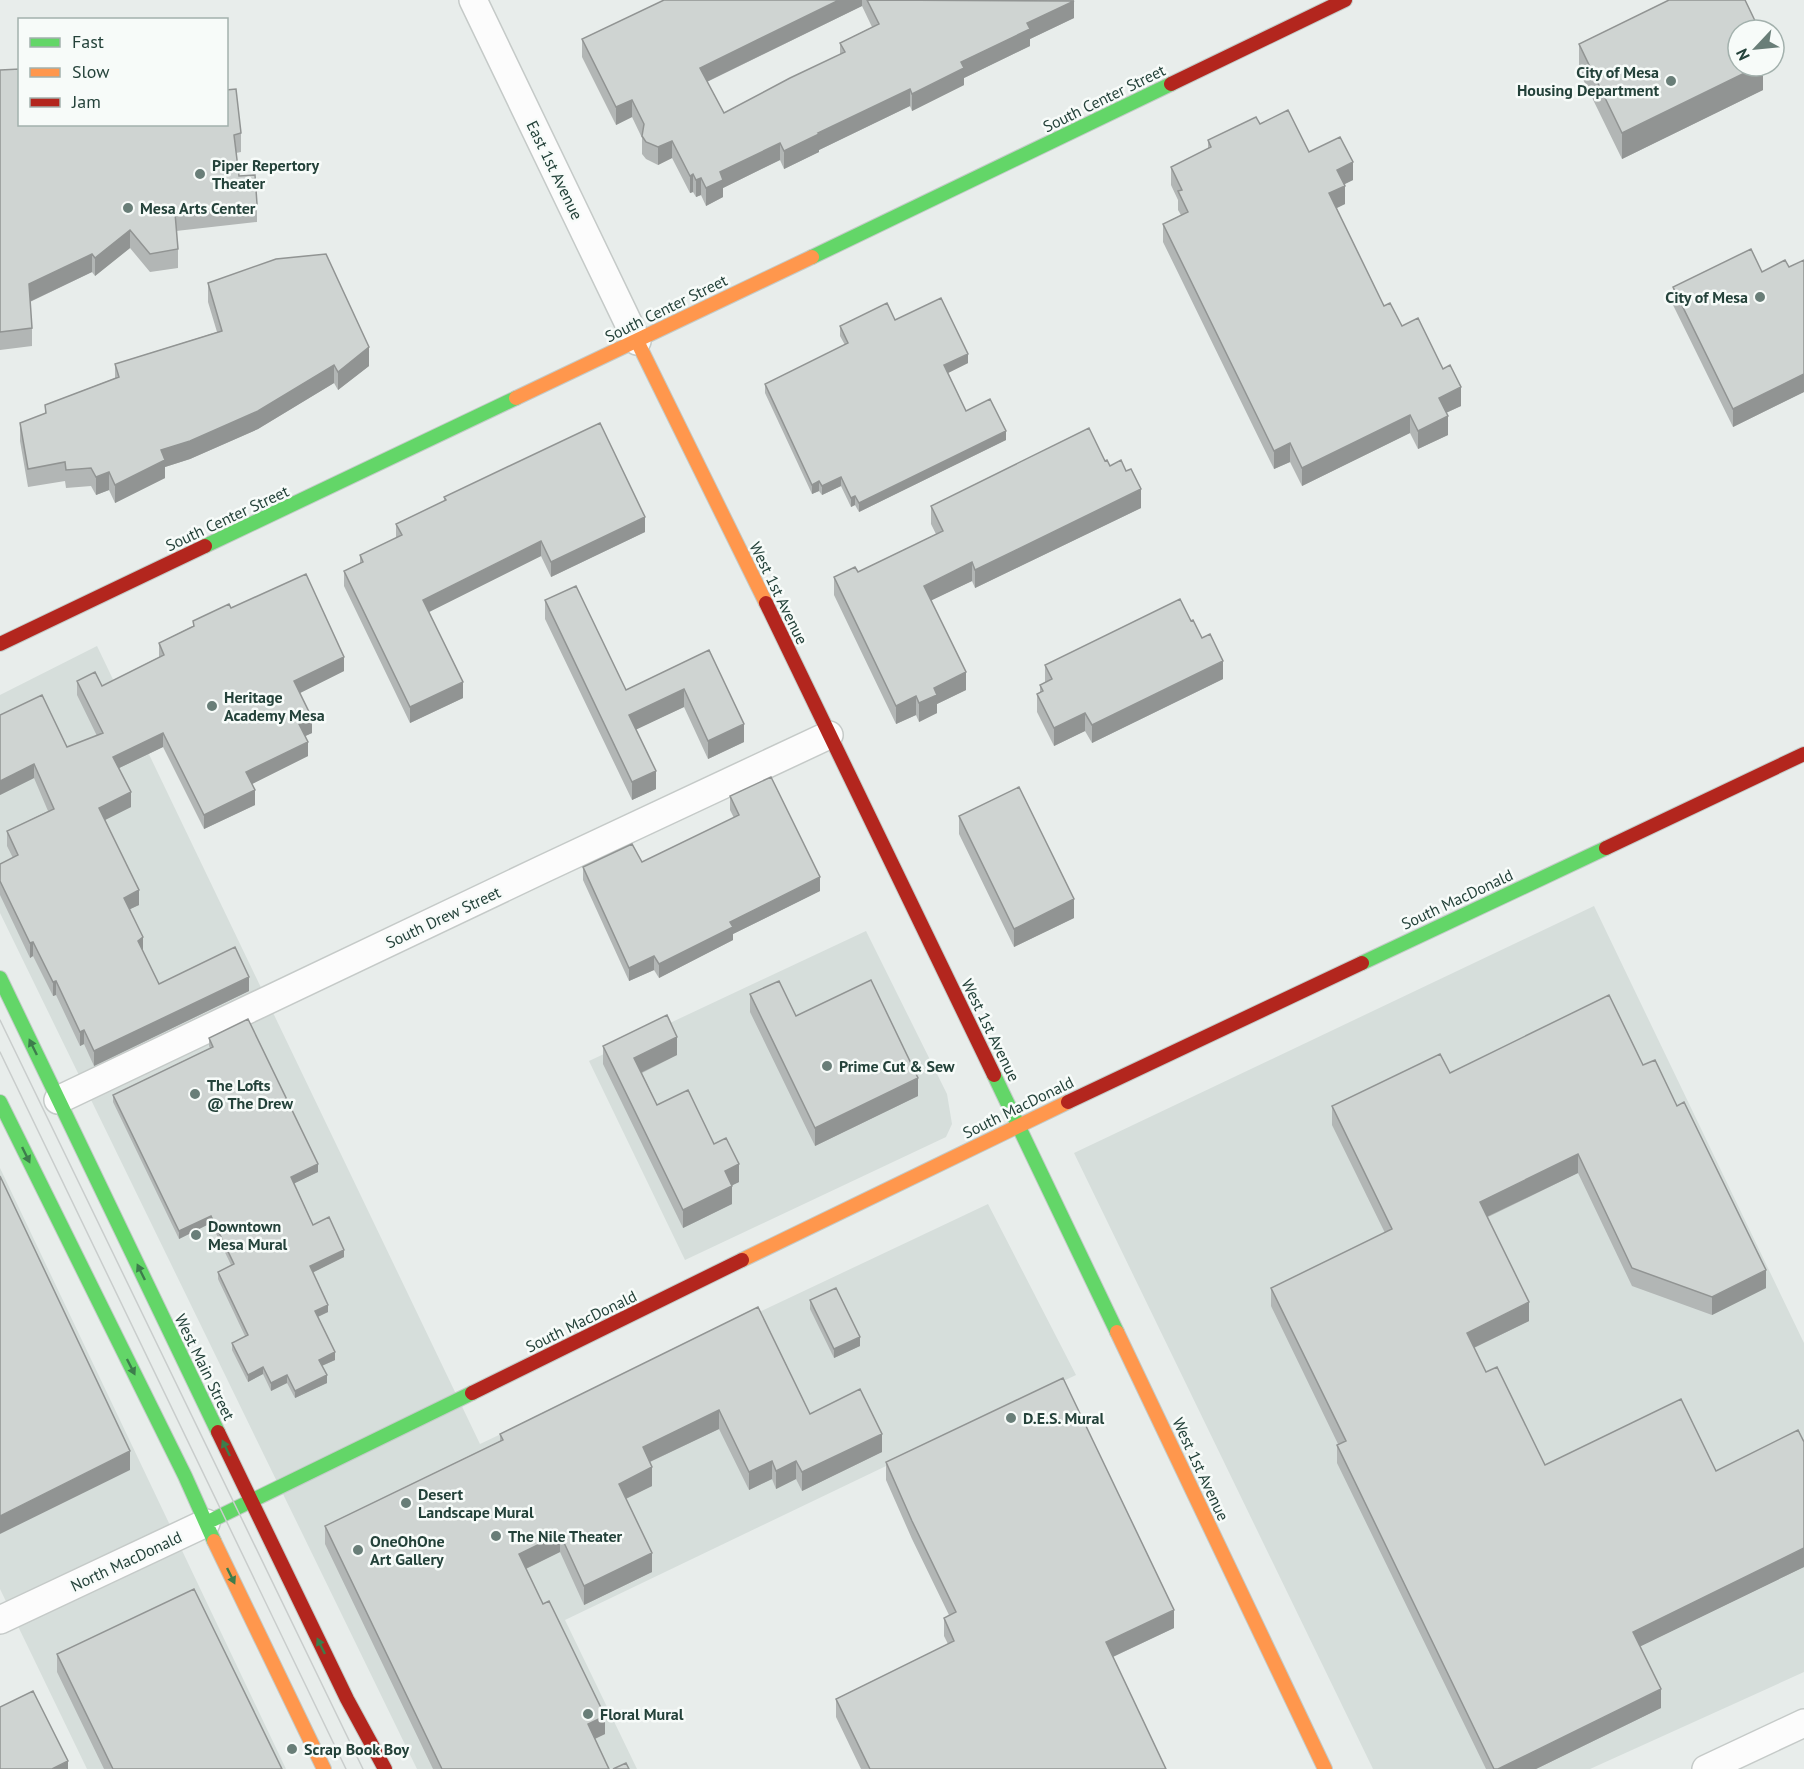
<svg xmlns="http://www.w3.org/2000/svg" width="1804" height="1769" font-family="'PT Sans',sans-serif">
<style>
.built{fill:#d6dedb}
.lines{fill:none;stroke-linecap:round;stroke-linejoin:round}
.street-casing{stroke:#c5cac8;stroke-width:30}
.fast-casing{stroke:#c3cbc8;stroke-width:16}
.slow-casing{stroke:#c3cbc8;stroke-width:16}
.jam-casing{stroke:#c3cbc8;stroke-width:16}
.street{stroke:#fcfcfc;stroke-width:27}
.fast{stroke:#63d668;stroke-width:14}
.slow{stroke:#ff974d;stroke-width:14}
.jam{stroke:#b3261e;stroke-width:14}
.tram{stroke:#c9cdcc;stroke-width:1.5}
.wall{fill:#b2b6b5;fill-rule:evenodd}
.shaded-wall{fill:#919493}
.building{fill:#cfd4d2;stroke:#919493;stroke-width:1.5}
.oneway{fill:#3d7d4c}
.poi-dot{fill:#697e78;stroke:#f7fbf9;stroke-width:2}
.labels{text-anchor:middle;dominant-baseline:central;stroke-width:5;stroke-linejoin:round;paint-order:stroke}
.poi-label{font-size:16px;font-weight:bold;fill:#24423a;stroke:#f7fbf9;text-anchor:start}
.street-label{font-size:16px;fill:#24423a;stroke:#f7fbf9}
</style>
<rect width="100%" height="100%" fill="#e8edeb"/>
<path class="built" d="M97,646L480,1444L988,1204L1076,1375L565,1620L637,1769H417L0,913V695Z
M1594,906L1804,1343V1672L1590,1769H1373L1074,1153Z
M866,931L947,1094L952,1124L946,1137L685,1260L589,1061Z
M0,1168L286,1769H87L0,1589Z"/>
<g class="lines">
<g class="street-casing">
<path id="street" d="M473,0L637,341
M58,1100L541,870L829,735
M0,1620L206,1523
M1706,1769L1804,1723"/>
</g>
<g class="fast-casing">
<path id="fast" d="M812,257L1171,84
M205,546L516,398
M1362,963L1606,848
M0,978L218,1432
M994,1075L1117,1332
M0,1102L185,1476L214,1541
M206,1523L472,1393"/>
</g>
<g class="slow-casing">
<path id="slow" d="M637,341L766,603
M516,398L812,257
M742,1260L1068,1102
M1117,1332L1325,1769
M214,1541L324,1769"/>
</g>
<g class="jam-casing">
<path id="jam" d="M1171,84L1345,0
M766,603L994,1075
M0,644L205,546
M1606,848L1804,754
M1068,1102L1362,963
M472,1393L742,1260
M218,1432L347,1699L385,1769"/>
</g>
<use href="#street" class="street"/>
<use href="#fast" class="fast"/>
<use href="#slow" class="slow"/>
<use href="#jam" class="jam"/>
<path class="tram" d="M0,1020L363,1769
M0,1052L346,1769"/>
</g>
<path class="wall" d="M664,0H1074V18L1030,39V46L964,78V85L912,111L910,106L819,150V152L784,169L780,160L723,188V197L706,206L701,195L696,197L693,192L690,193L672,158L658,165L646,159L642,154V138L632,117L616,125L582,57V39ZM862,6L872,27L840,43V55L724,113L707,82Z
M1669,0H1745L1758,27V30H1738V66H1763V90L1622,159L1579,71V44Z
M0,70L241,133V152L236,153L239,176L257,204V222L176,231L178,249V268L150,272L130,248L95,276L92,272L30,302L32,328V346L0,350Z
M1260,124L1309,152L1353,180L1344,184L1345,204L1336,208L1384,306L1402,326L1461,406L1446,413L1448,435L1418,449L1410,433L1302,486L1290,462L1274,469L1163,242V224L1181,215L1178,210V200L1171,185V167L1208,149V140Z
M1804,260V392L1733,427L1673,305V287L1789,267Z
M208,283L369,366L338,390L334,383L258,429L190,459L165,467V478L115,503L109,490L96,495L91,486L66,488L65,481L28,487L20,441V423L45,414V405L115,378V364L217,332L208,302Z
M895,320L968,363L948,373L966,411L1006,440L859,512L855,505L851,507L841,486L822,495L819,491L812,494L765,393V384L845,345L840,336V326Z
M1105,461L1110,466L1141,508L975,588L972,581L931,600L966,690L937,704V713L919,722L916,715L896,724L834,595V577L858,572L936,534L931,524V506Z
M444,497L645,532L551,577L541,556L429,612L463,698L410,723L344,586V571L360,563V555L396,538V524L444,501Z
M545,600L626,690L709,650L744,742L708,759L684,707L636,729L656,789L632,800L545,619Z
M231,608L344,671L300,693L312,733L305,736L308,756L252,784L255,805L204,829L163,747L119,768L131,807L105,820L139,905L130,909L143,952L159,984L249,991L94,1066L84,1044L80,1046L56,995L53,996L33,956L30,958L0,895V864L13,858L7,846V831L48,811L34,778L0,795V715L67,747L97,736L77,695V681L102,686L159,657V643L193,626V621Z
M1191,621L1223,679L1092,743L1085,731L1054,746L1037,712V694L1040,692V685L1045,682V665Z
M730,796L820,891L733,934V940L659,978L654,970L629,981L583,880V867L642,862L734,818L730,810Z
M959,816L1074,918L1014,947L959,834Z
M750,994L796,1016L918,1096L815,1146L750,1012Z
M209,1038L318,1172L294,1183L313,1225L344,1257L313,1272L328,1312L318,1317L335,1360L322,1366L327,1383L295,1398L287,1383L271,1391L263,1374L248,1382L232,1350V1343L245,1336L218,1279V1272L231,1265L211,1223L179,1239L113,1102V1095L210,1048L209,1046Z
M603,1046L677,1055L642,1073L657,1105L739,1182L732,1185V1204L683,1228L603,1064Z
M1643,1065L1766,1288L1712,1315L1632,1286L1578,1173L1488,1217L1529,1321L1474,1348L1486,1372L1545,1465L1716,1471L1804,1567L1640,1646L1661,1708L1536,1769H1486L1337,1463V1445L1338,1444L1271,1306V1288L1385,1233L1332,1125V1106L1450,1073Z
M810,1300L860,1346L834,1358L810,1309Z
M758,1307L810,1414L882,1452L802,1491L796,1479L776,1489L772,1479L749,1490L719,1429L650,1462L652,1486L626,1499L652,1572L584,1605L560,1552L526,1569L605,1734L595,1739L609,1769H433L325,1544V1526L500,1441V1434Z
M886,1462L1174,1628L1113,1657L1166,1769H861L836,1717V1699L948,1644L944,1636V1618L949,1615L912,1539L886,1480Z
M57,1654L282,1769H104L57,1672Z"/>
<path class="shaded-wall" d="M839,0H862V6L700,85V68Z
M1074,1V18L1030,39V46L964,78V85L912,111V94L961,62L1027,23Z
M1759,66H1763V90L1622,159V133Z
M910,89V106L819,150V152L784,169V151L818,133Z
M632,100V117L616,125V107Z
M672,141V158L658,165V147Z
M780,143V160L723,188V197L706,206V188L720,172Z
M1353,162V180L1337,188V170Z
M693,174V192L690,193V176Z
M701,178V195L696,197V180Z
M1345,186V204L1329,212V193Z
M130,230V248L95,276V258Z
M92,254V272L29,302V284Z
M369,347V366L338,390V372Z
M968,354V363L944,375V365Z
M334,365V383L258,429L190,459L165,467V478L115,503V485L161,450Z
M1804,374V392L1733,427V409Z
M1461,387V406L1439,416V398Z
M1410,415V433L1302,486V468Z
M1448,416V435L1418,449V431Z
M1006,431V440L859,512V503Z
M1290,443V462L1274,469V451Z
M109,472V490L96,495V477Z
M841,477V486L822,495V486Z
M819,481V491L812,494V485Z
M1141,489V508L975,588V570Z
M855,496V505L851,507V498Z
M645,517V532L551,577V562Z
M541,541V556L423,615V600Z
M972,562V581L924,604V586Z
M344,657V671L294,696V681Z
M1223,661V679L1092,743V725Z
M966,672V690L937,704V713L919,722V703L934,688Z
M463,682V698L410,723V707Z
M684,689V707L629,733V715Z
M916,696V715L896,724V706Z
M1085,713V731L1054,746V728Z
M312,718V733L299,739V724Z
M744,724V742L708,759V741Z
M163,733V747L113,771V757Z
M308,742V756L246,787V772Z
M34,764V778L0,795V781Z
M656,771V789L632,800V782Z
M255,790V805L204,829V815Z
M131,792V807L99,823V808Z
M820,877V891L733,934V940L659,978V964L730,922Z
M139,890V905L124,912V898Z
M1074,899V918L1014,947V929Z
M143,937V952L138,941Z
M33,942V956L30,958V943Z
M654,956V970L629,981V968Z
M249,977V991L94,1066V1051Z
M56,981V995L53,996V982Z
M84,1030V1044L80,1046V1032Z
M677,1037V1055L634,1076V1058Z
M918,1078V1096L815,1146V1128Z
M1578,1154V1173L1480,1220V1202Z
M318,1164V1172L291,1185V1177Z
M739,1164V1182L725,1189V1171Z
M732,1186V1204L683,1228V1210Z
M211,1216V1223L179,1239V1231Z
M344,1250V1257L310,1274V1266Z
M1766,1270V1288L1712,1315V1297Z
M1529,1302V1321L1467,1351V1333Z
M328,1305V1312L315,1318V1311Z
M860,1337V1346L834,1358V1349Z
M335,1352V1360L319,1367V1360Z
M263,1367V1374L248,1382V1375Z
M287,1375V1383L271,1391V1383Z
M327,1375V1383L295,1398V1391Z
M719,1410V1429L643,1465V1447Z
M882,1434V1452L802,1491V1472Z
M130,1451V1470L0,1534V1516Z
M772,1461V1479L749,1490V1472Z
M796,1461V1479L776,1489V1471Z
M652,1467V1486L619,1502V1484Z
M560,1534V1552L519,1572V1554Z
M1804,1548V1567L1633,1650V1632Z
M652,1553V1572L584,1605V1586Z
M1174,1610V1628L1106,1660V1642Z
M1661,1689V1708L1536,1769H1498Z
M605,1716V1734L588,1742V1724Z
M68,1761V1769H52Z"/>
<path class="building" d="M664,0H839L700,68L724,113L790,78L845,52L840,43L879,24L867,0L1074,1L1027,23L1030,29L961,62L964,68L912,94L910,89L818,133L819,134L784,151L780,143L720,172L723,180L706,188L701,178L696,180L693,174L690,176L672,141L658,147L646,142L642,136L644,124L632,100L616,107L582,39Z
M1669,0H1745L1758,27L1751,30H1738V66H1759L1622,133L1579,44Z
M20,69V124H226V90L236,89L241,133L234,135L239,176L255,175L257,204L175,213L178,249L150,254L130,230L95,258L92,254L29,284L32,328L0,332V70Z
M1288,110L1309,152L1340,137L1353,162L1337,170L1345,186L1329,193L1384,306L1390,303L1402,326L1418,318L1443,369L1450,365L1461,387L1439,398L1448,416L1418,431L1410,415L1302,468L1290,443L1274,451L1163,224L1188,212L1178,191L1182,190L1171,167L1211,147L1208,140L1256,117L1260,124Z
M1751,249L1762,272L1785,260L1789,267L1804,260V374L1733,409L1673,287Z
M326,254L369,347L338,372L334,365L258,411L190,441L161,450L165,460L115,485L109,472L96,477L91,468L66,470L65,462L28,469L20,423L46,413L45,405L119,377L115,364L222,331L208,283L276,259Z
M941,298L968,354L944,365L966,411L990,399L1006,431L859,503L855,496L851,498L841,477L822,486L819,481L812,485L765,384L848,343L840,326L887,303L895,320Z
M600,423L645,517L551,562L541,541L423,600L463,682L410,707L344,571L363,562L360,555L402,535L396,524L446,500L444,497Z
M1089,428L1105,461L1107,460L1110,466L1121,460L1126,471L1131,469L1141,489L975,570L972,562L924,586L966,672L934,688L937,695L919,703L916,696L896,706L834,577L855,567L858,572L943,531L931,506Z
M306,574L344,657L294,681L312,718L299,724L308,742L246,772L255,790L204,815L163,733L113,757L131,792L99,808L139,890L124,898L143,937L138,941L159,984L235,947L249,977L94,1051L84,1030L80,1032L56,981L53,982L33,942L30,943L0,881V864L18,855L7,831L54,809L34,764L0,781V715L42,695L67,747L103,733L77,681L95,672L102,686L164,655L159,643L194,626L193,621L229,604L231,608Z
M576,586L626,690L709,650L744,724L708,741L684,689L629,715L656,771L632,782L545,600Z
M1180,599L1191,621L1193,620L1202,638L1210,634L1223,661L1092,725L1085,713L1054,728L1037,694L1043,691L1040,685L1052,679L1045,665Z
M771,777L820,877L730,922L733,927L659,964L654,956L629,968L583,867L632,844L642,862L739,815L730,796Z
M1019,787L1074,899L1014,929L959,816Z
M871,980L918,1078L815,1128L750,994L779,981L796,1016Z
M1609,995L1643,1065L1655,1060L1677,1106L1684,1102L1766,1270L1712,1297L1632,1268L1578,1154L1480,1202L1529,1302L1467,1333L1486,1372L1497,1367L1545,1465L1681,1399L1716,1471L1798,1430L1804,1442V1548L1633,1632L1661,1689L1498,1769H1494L1337,1445L1346,1441L1271,1288L1392,1229L1332,1106L1440,1054L1450,1073Z
M667,1015L677,1037L634,1058L657,1105L688,1090L714,1144L726,1138L739,1164L725,1171L732,1186L683,1210L603,1046Z
M248,1019L318,1164L291,1177L313,1225L329,1217L344,1250L310,1266L328,1305L315,1311L335,1352L319,1360L327,1375L295,1391L287,1375L271,1383L263,1367L248,1375L232,1343L248,1335L218,1272L234,1264L211,1216L179,1231L113,1095L213,1047L209,1038Z
M0,1176L130,1451L0,1516Z
M836,1288L860,1337L834,1349L810,1300Z
M758,1307L810,1414L860,1389L882,1434L802,1472L796,1461L776,1471L772,1461L749,1472L719,1410L643,1447L652,1467L619,1484L652,1553L584,1586L560,1534L519,1554L543,1604L549,1601L605,1716L588,1724L609,1769H442L325,1526L503,1440L500,1434Z
M1063,1378L1174,1610L1106,1642L1166,1769H870L836,1699L954,1641L944,1618L956,1612L912,1521L886,1462Z
M194,1589L282,1769H113L57,1654Z
M33,1691L68,1761L52,1769H0V1707Z
M626,1763L629,1769H613Z"/>
<defs><path id="oneway-solid" d="M-6-.8H1V-3.2L6.5 0L1 3.2V.8H-6Z" transform="scale(1.5)"/></defs>
<g class="oneway">
<use href="#oneway-solid" transform="translate(33 1047) rotate(-116)"/>
<use href="#oneway-solid" transform="translate(26 1155) rotate(64)"/>
<use href="#oneway-solid" transform="translate(141 1272) rotate(-116)"/>
<use href="#oneway-solid" transform="translate(131 1367) rotate(63)"/>
<use href="#oneway-solid" transform="translate(226 1448) rotate(-116)"/>
<use href="#oneway-solid" transform="translate(231 1576) rotate(64)"/>
<use href="#oneway-solid" transform="translate(321 1646) rotate(-116)"/>
</g>
<g class="poi-dot">
<circle cx="1671" cy="81" r="6"/>
<circle cx="200" cy="174" r="6"/>
<circle cx="128" cy="208" r="6"/>
<circle cx="1760" cy="297" r="6"/>
<circle cx="212" cy="706" r="6"/>
<circle cx="827" cy="1066" r="6"/>
<circle cx="195" cy="1094" r="6"/>
<circle cx="196" cy="1235" r="6"/>
<circle cx="1011" cy="1418" r="6"/>
<circle cx="406" cy="1503" r="6"/>
<circle cx="496" cy="1536" r="6"/>
<circle cx="358" cy="1550" r="6"/>
<circle cx="588" cy="1714" r="6"/>
<circle cx="292" cy="1749" r="6"/>
</g>
<g class="labels">
<g class="poi-label">
<text x="1659" y="72" text-anchor="end">City of Mesa<tspan x="1659" dy="18">Housing Department</tspan></text>
<text x="212" y="165">Piper Repertory<tspan x="212" dy="18">Theater</tspan></text>
<text x="140" y="208">Mesa Arts Center</text>
<text x="1748" y="297" text-anchor="end">City of Mesa</text>
<text x="224" y="697">Heritage<tspan x="224" dy="18">Academy Mesa</tspan></text>
<text x="839" y="1066">Prime Cut &amp; Sew</text>
<text x="207" y="1085">The Lofts<tspan x="207" dy="18">@ The Drew</tspan></text>
<text x="208" y="1226">Downtown<tspan x="208" dy="18">Mesa Mural</tspan></text>
<text x="1023" y="1418">D.E.S. Mural</text>
<text x="418" y="1494">Desert<tspan x="418" dy="18">Landscape Mural</tspan></text>
<text x="508" y="1536">The Nile Theater</text>
<text x="370" y="1541">OneOhOne<tspan x="370" dy="18">Art Gallery</tspan></text>
<text x="600" y="1714">Floral Mural</text>
<text x="304" y="1749">Scrap Book Boy</text>
</g>
<g class="street-label">
<text transform="translate(1104 98) rotate(-26)">South Center Street</text>
<text transform="translate(555 170) rotate(64)">East 1st Avenue</text>
<text transform="translate(666 308) rotate(-26)">South Center Street</text>
<text transform="translate(227 518) rotate(-25)">South Center Street</text>
<text transform="translate(779 593) rotate(64)">West 1st Avenue</text>
<text transform="translate(1457 899) rotate(-25)">South MacDonald</text>
<text transform="translate(443 917) rotate(-25)">South Drew Street</text>
<text transform="translate(991 1030) rotate(64)">West 1st Avenue</text>
<text transform="translate(1018 1107) rotate(-26)">South MacDonald</text>
<text transform="translate(581 1321) rotate(-26)">South MacDonald</text>
<text transform="translate(205 1367) rotate(64)">West Main Street</text>
<text transform="translate(1201 1469) rotate(65)">West 1st Avenue</text>
<text transform="translate(126 1561) rotate(-25)">North MacDonald</text>
</g>
</g>
<rect x="18" y="18" width="210" height="108" fill="#f7fbf9" stroke="#a3b1ad" stroke-width="1.5"/>
<rect x="30" y="38" width="30" height="9" fill="#63d668" stroke="#a3b1ad" stroke-width="1.5"/>
<text x="72" y="48" font-size="18" fill="#24423a">Fast</text>
<rect x="30" y="68" width="30" height="9" fill="#ff974d" stroke="#a3b1ad" stroke-width="1.5"/>
<text x="72" y="78" font-size="18" fill="#24423a">Slow</text>
<rect x="30" y="98" width="30" height="9" fill="#b3261e" stroke="#a3b1ad" stroke-width="1.5"/>
<text x="72" y="108" font-size="18" fill="#24423a">Jam</text>
<g transform="translate(1756 48) rotate(244)"><circle r="28" fill="#f7fbf9" stroke="#a3b1ad" stroke-width="1.5"/>
<path d="M0-4.5L10 22L0 15L-10 22Z" fill="#697e78"/>
<text y="-9" font-size="16" font-weight="bold" text-anchor="middle" fill="#24423a">N</text>
</g>
</svg>
